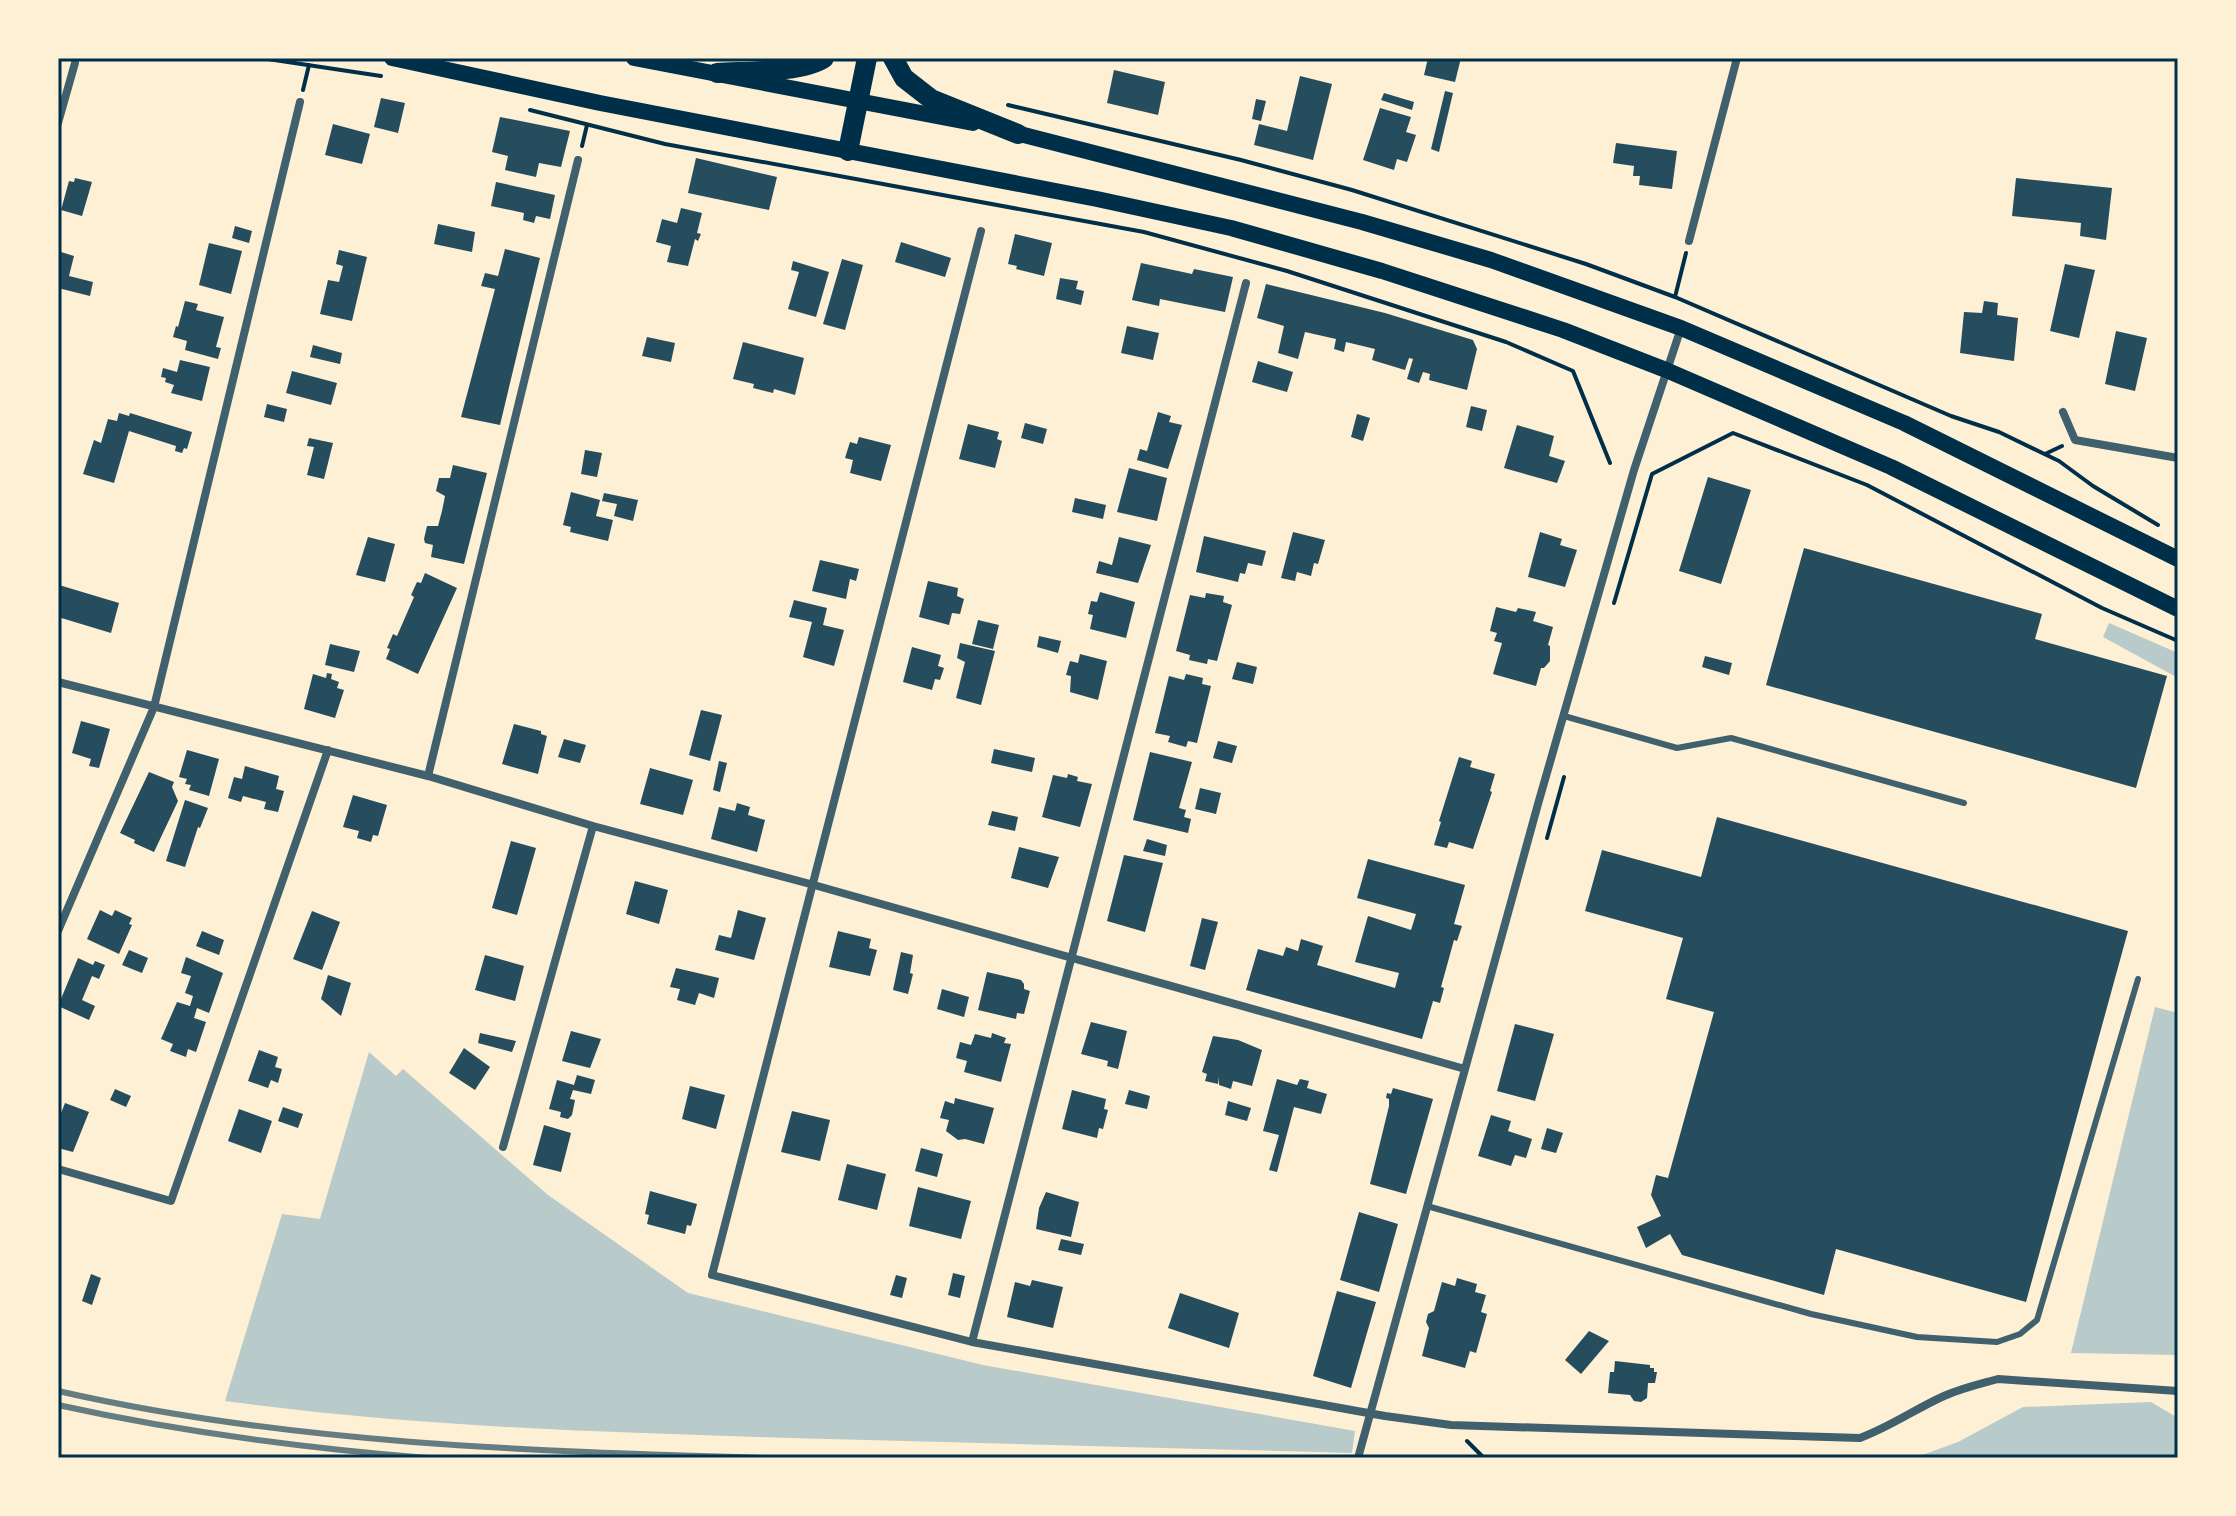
<svg xmlns="http://www.w3.org/2000/svg" width="2236" height="1516" font-family="'Playfair Display',serif">
<style>
.green{fill:#b9caca}
.building{fill:#264d5e}
.lines{fill:none;stroke-linecap:round;stroke-linejoin:round}
.path{stroke:#003049;stroke-width:4}
.service{stroke:#3f606c;stroke-width:6}
.minor{stroke:#3f606c;stroke-width:8}
.secondary{stroke:#003049;stroke-width:16}
.primary{stroke:#003049;stroke-width:20}
.rail{stroke:#657d81;stroke-width:6}
.neatline{fill:none;stroke:#003049;stroke-width:3}
</style>
<rect width="100%" height="100%" fill="#fdf0d5"/>
<path class="green" d="M2109,623L2178,653V678L2103,637Z
M2155,1007L2178,1013V1355L2071,1353Z
M369,1052L396,1076L403,1069L548,1195L688,1293L983,1365L1355,1431L1352,1453C1165,1448 978,1443 791,1438C602,1432 413,1427 225,1401L282,1214L320,1219Z
M2151,1402L2178,1418V1458H1914L1958,1442L2023,1407Z"/>
<path class="building" d="M1428,58H1461L1455,82L1424,75Z
M1114,70L1165,82L1158,115L1107,103Z
M1300,76L1332,84L1313,160L1254,145L1259,124L1287,131Z
M1445,91L1453,93L1439,152L1431,149Z
M1384,93L1414,102L1412,110L1381,100Z
M381,98L405,103L398,133L374,127Z
M1256,99L1266,101L1261,121L1252,119Z
M1380,108L1411,117L1406,132L1416,135L1407,162L1397,159L1394,170L1363,160Z
M500,117L570,131L561,167L539,163L536,177L505,170L508,156L492,152Z
M333,124L370,134L362,164L325,155Z
M1616,143L1677,151L1672,189L1639,185L1640,176H1633L1634,166L1613,163Z
M696,158L777,177L769,210L688,193Z
M75,178L92,182L82,216L61,210L69,181L74,182Z
M2016,178L2112,188L2106,240L2080,236L2081,223L2012,216Z
M496,182L555,195L550,219L536,216L534,223L523,220L524,213L491,206Z
M681,208L702,213L697,233L701,234L698,241L695,239L688,266L667,262L671,246L656,242L662,219L677,223Z
M438,224L475,232L472,252L434,244Z
M235,226L252,231L249,243L232,238Z
M1015,234L1052,243L1044,276L1016,269L1017,266L1008,264Z
M901,242L951,258L945,277L895,262Z
M209,243L242,251L231,294L199,285Z
M505,249L540,258L500,425L461,417L495,289L481,286L485,273L498,276Z
M339,250L367,257L352,321L320,314L328,280L339,282L343,266L336,264Z
M61,252L74,256L69,276L93,282L90,296L58,288V254Z
M842,259L863,265L845,330L823,324Z
M793,261L829,272L816,317L788,309L799,272L791,270Z
M1141,263L1192,274L1194,269L1233,277L1225,312L1160,299L1159,306L1132,300Z
M2065,264L2095,270L2079,338L2050,331Z
M1060,278L1078,281L1076,289L1084,291L1081,305L1056,299Z
M1266,284L1385,313L1473,340L1477,349L1467,390L1429,380L1430,374L1423,372L1419,383L1407,379L1413,359L1409,358L1405,370L1372,360L1375,349L1346,342L1344,352L1334,349L1336,339L1305,332L1298,359L1278,353L1284,326L1257,318Z
M185,301L198,304L196,310L224,317L216,347L221,348L218,359L185,350L187,341L173,337L176,326L178,327Z
M1984,301L1998,303L1997,315L2018,318L2014,361L1960,353L1964,312L1982,313Z
M1127,326L1159,333L1153,360L1121,353Z
M2116,331L2147,338L2135,391L2105,384Z
M647,337L675,343L671,362L642,356Z
M743,342L804,358L795,395L774,389L773,393L753,388L754,384L733,379Z
M313,345L342,353L340,364L310,357Z
M180,360L210,367L202,401L171,393L174,385L165,382L166,378L161,377L163,368L177,372Z
M1258,361L1293,372L1287,392L1252,382Z
M292,371L337,383L331,405L286,393Z
M267,404L287,409L284,422L264,417Z
M1471,406L1487,410L1482,431L1466,427Z
M1158,412L1171,416L1169,422L1182,425L1168,469L1137,460L1140,449L1147,451Z
M119,413L129,416L130,413L192,432L187,449L184,448L182,453L175,451L176,446L129,431L114,483L83,474L94,440L101,443L108,419L117,421Z
M1357,414L1370,418L1363,441L1351,437Z
M1025,423L1047,429L1043,444L1021,438Z
M968,424L999,432L997,439L1002,441L995,468L959,459Z
M1517,425L1554,436L1549,456L1565,461L1557,483L1504,468Z
M859,437L891,445L881,481L850,473L853,460L845,458L850,442L857,444Z
M309,438L333,443L324,479L307,475L314,447L307,446Z
M585,450L602,453L597,477L581,474Z
M453,465L487,473L464,564L431,557L433,545L425,543L424,539L427,526H438L442,511L445,496L436,491L439,478H450Z
M1129,468L1167,478L1157,521L1117,512Z
M1708,477L1751,490L1721,584L1679,571Z
M571,492L600,500L596,516L613,520L608,541L570,532L571,527L563,525Z
M604,493L638,500L633,521L614,516L617,504L602,501Z
M1075,498L1106,505L1103,519L1072,512Z
M1293,532L1325,540L1318,564L1314,563L1311,576L1297,572L1295,581L1281,578Z
M1540,532L1562,539L1560,545L1577,550L1565,587L1528,577Z
M1204,536L1266,551L1262,566L1248,563L1245,574L1240,573L1238,582L1196,572Z
M368,537L395,544L385,582L356,575Z
M1119,537L1151,545L1138,583L1096,573L1099,561L1112,565Z
M1804,548L2042,614L2035,639L2167,676L2136,788L1766,685Z
M820,560L859,569L856,581L850,579L846,599L812,591Z
M425,573L457,588L418,674L386,659L390,649L387,648L393,634L397,636L414,597L411,595L417,582L421,583Z
M928,581L958,588L957,596L964,599L960,614L952,613L949,625L919,617Z
M59,585L119,603L111,633L58,617Z
M1100,592L1135,602L1126,638L1090,629L1093,615L1088,614L1091,601L1097,602Z
M1206,593L1224,596L1223,602L1232,605L1217,661L1208,659L1207,664L1189,660L1190,655L1176,651L1190,595L1205,598Z
M794,600L827,608L823,625L844,630L834,666L803,657L812,622L789,617Z
M1496,607L1516,612L1518,608L1536,612L1533,621L1553,627L1548,645L1550,646V661L1544,668H1541L1536,686L1493,674L1502,643L1494,641L1497,633L1490,631Z
M978,620L999,625L993,649L972,644Z
M1039,636L1061,641L1058,653L1037,647Z
M960,643L995,651L981,705L956,698L965,662L957,658Z
M330,644L360,651L354,672L325,665Z
M912,647L941,655L938,666L944,668L940,680L935,679L932,690L903,682Z
M1080,654L1107,661L1098,700L1070,692L1071,676L1066,675L1070,661L1078,663Z
M1705,656L1732,663L1729,675L1702,667Z
M1237,662L1257,667L1253,684L1232,679Z
M327,673L332,674L331,679L339,682L337,688L344,690L335,718L304,709L313,674L326,678Z
M1186,674L1203,678L1202,684L1211,686L1197,743L1188,741L1186,747L1168,742L1170,736L1155,733L1169,676L1184,680Z
M701,710L722,715L710,761L689,755Z
M81,721L110,729L99,768L89,766L91,759L72,753Z
M514,724L541,731V734L547,736L538,774L502,764Z
M564,739L586,745L580,763L558,757Z
M1218,741L1237,746L1232,763L1213,758Z
M994,749L1035,758L1032,772L991,763Z
M187,750L219,759L209,796L189,790L191,785L185,784L187,779L179,777Z
M1150,752L1192,762L1179,808L1186,810L1184,817L1191,819L1188,833L1133,820Z
M1459,757L1472,761L1470,767L1495,774L1490,791L1492,792L1473,849L1449,842L1447,848L1434,845L1441,822L1439,821Z
M719,761L727,763L720,792L713,790Z
M245,766L279,776L276,789L284,791L278,812L264,809L266,802L243,796L241,802L228,798L234,777L242,779Z
M650,768L693,780L683,815L640,804Z
M149,772L174,782L172,787L178,801L154,852L134,843L135,840L120,833Z
M1068,774L1078,777L1077,781L1092,784L1080,827L1042,817L1053,775L1067,778Z
M1200,788L1221,793L1216,814L1195,809Z
M353,795L387,805L378,836L373,835L371,842L357,838L359,831L343,827Z
M185,800L208,808L200,828L198,827L185,867L166,861Z
M737,803L750,807L748,815L765,820L757,852L711,839L719,807L735,811Z
M992,811L1018,817L1015,831L988,825Z
M1717,817L2128,931L2026,1302L1836,1249L1824,1295L1682,1255L1670,1234L1646,1248L1637,1227L1661,1216L1651,1195L1656,1175L1668,1178L1714,1012L1666,999L1683,938L1585,911L1602,850L1701,877Z
M1147,839L1167,845L1165,856L1143,851Z
M511,841L536,848L517,915L492,908Z
M1019,847L1059,857L1048,888L1011,878Z
M1124,855L1163,863L1145,932L1107,921Z
M1368,859L1465,885L1454,924L1462,926L1457,941L1454,940L1441,987L1444,988L1440,1003L1433,1001L1422,1039L1246,990L1258,949L1283,956L1286,947L1298,951L1301,939L1323,946L1317,965L1395,988L1399,973L1355,962L1368,916L1411,930L1416,914L1357,898Z
M635,881L668,890L659,924L626,914Z
M100,910L112,916L115,910L132,918L129,924L132,925L119,954L87,939Z
M738,910L766,918L754,960L715,950L719,935L731,938Z
M312,911L340,922L322,970L293,959Z
M1202,918L1218,922L1205,970L1190,966Z
M202,931L224,940L219,955L196,946Z
M838,931L871,939L869,948L877,950L870,976L829,967Z
M129,950L148,958L142,973L122,965Z
M901,952L913,955L910,973L913,974L908,994L893,990Z
M485,955L524,966L515,1001L475,990Z
M186,957L223,973L209,1013L197,1008L194,1018L206,1022L196,1052L188,1049L186,1057L170,1051L173,1044L161,1039L177,1002L190,1006L193,996L185,993L191,976L181,973Z
M78,958L93,965L95,961L105,965L99,979L92,976L82,1000L95,1006L89,1020L58,1006Z
M676,968L719,978L714,998L699,993L695,1005L677,1000L680,989L670,987Z
M987,972L1021,980L1024,984V989L1030,991L1024,1014L1017,1013L1016,1019L978,1010Z
M328,975L351,983L341,1016L321,999Z
M942,989L969,997L964,1017L937,1009Z
M1091,1022L1127,1031L1118,1069L1107,1066L1108,1061L1081,1054Z
M1515,1024L1554,1034L1535,1101L1497,1091Z
M571,1031L601,1039L590,1068L562,1061Z
M480,1033L516,1041L512,1052L478,1043Z
M992,1033L1006,1038L1004,1043L1011,1044L1001,1082L964,1072L967,1061L956,1058L960,1042L971,1045L975,1034L991,1038Z
M1213,1036L1238,1040L1262,1050L1252,1086L1233,1081L1231,1089L1219,1085V1077L1218,1084L1205,1081L1207,1074L1202,1072Z
M464,1048L490,1067L475,1090L449,1073Z
M259,1050L278,1057L275,1067L282,1069L278,1083L271,1080L268,1088L248,1081Z
M577,1075L595,1080L591,1094L573,1090L570,1099L575,1100L572,1115L568,1119L560,1117L561,1112L549,1109L557,1080L574,1085Z
M1277,1079L1297,1085L1300,1079L1309,1081L1307,1088L1327,1094L1321,1114L1294,1107L1277,1172L1269,1170L1279,1135L1263,1131Z
M690,1086L725,1095L716,1129L682,1119Z
M1393,1088L1433,1099L1406,1194L1370,1184L1389,1106V1099L1386,1098L1387,1093L1391,1094Z
M115,1089L131,1096L126,1107L110,1100Z
M1072,1090L1106,1099L1104,1109L1108,1110L1103,1129L1099,1128L1097,1138L1062,1129Z
M1129,1090L1150,1096L1147,1109L1125,1104Z
M955,1098L994,1108L984,1144L965,1139L958,1140L946,1131L949,1120L940,1118L945,1101L954,1104Z
M1228,1101L1251,1108L1247,1121L1225,1115Z
M65,1103L89,1112L73,1152L58,1148V1121Z
M283,1107L303,1114L298,1128L278,1121Z
M239,1109L272,1121L261,1153L228,1141Z
M792,1111L830,1120L820,1161L781,1152Z
M1491,1115L1511,1121L1508,1131L1532,1139L1526,1158L1515,1155L1511,1166L1478,1156Z
M544,1125L571,1133L561,1172L533,1165Z
M1547,1128L1563,1133L1556,1153L1541,1149Z
M921,1148L943,1154L937,1177L915,1171Z
M847,1164L886,1174L877,1210L838,1200Z
M918,1187L971,1201L961,1239L909,1226Z
M650,1191L697,1204L691,1226L687,1225L685,1234L647,1224L649,1215L645,1214Z
M1046,1192L1079,1202L1071,1237L1036,1229L1039,1208Z
M1359,1212L1398,1224L1379,1292L1340,1280Z
M1061,1239L1084,1244L1081,1255L1058,1250Z
M953,1273L965,1276L960,1298L948,1295Z
M91,1274L101,1278L92,1305L82,1301Z
M896,1275L907,1278L902,1298L890,1295Z
M1457,1278L1477,1284L1475,1292L1486,1295L1481,1312L1487,1314L1476,1353L1470,1351L1465,1368L1422,1356L1429,1328L1426,1322L1428,1314L1434,1311L1442,1282L1455,1286Z
M1032,1280L1063,1287L1053,1328L1007,1317L1015,1282L1030,1286Z
M1337,1291L1376,1302L1351,1388L1313,1376Z
M1180,1293L1239,1313L1229,1348L1168,1328Z
M1589,1331L1609,1341L1581,1374L1565,1360Z
M1615,1361L1650,1365V1368H1654V1372H1657L1655,1383H1648L1647,1398L1641,1402L1634,1401L1630,1395L1608,1393L1610,1372H1614Z"/>
<g class="lines">
<path class="path" d="M261,58L381,76
M303,90L309,65
M1008,105L1241,160L1352,190L1586,264L1675,297L1951,416L1999,432L2059,461L2093,486L2158,525
M530,110L665,144L1144,232L1287,271L1506,342L1573,371L1610,463
M582,146L587,125
M1675,297L1686,253
M2045,454L2062,446
M1614,603L1652,474L1733,433L1867,485L2102,608L2178,641
M1547,838L1564,777
M1467,1441L1484,1458"/>
<path class="service" d="M1564,716L1677,748L1731,738L1964,803
M1427,1206L1811,1314L1917,1337L1997,1342L2020,1334L2037,1320L2138,979"/>
<path class="minor" d="M58,123L75,63
M981,231L712,1275L972,1342L1385,1416L1451,1425L1860,1438C1890,1427 1915,1409 1944,1396C1962,1388 1980,1384 1998,1379L2178,1391
M1689,241L1737,58
M2063,412L2075,440L2178,458
M58,682L428,776L593,826L814,885L1465,1069
M428,776L578,160
M58,931L154,707L300,102
M503,1147L593,826
M58,1169L171,1201L328,750
M972,1342L1246,283
M1358,1458L1538,804L1634,470L1681,328"/>
<path class="secondary" d="M392,58L600,103L1097,199L1231,228L1382,271L1563,330L1666,370L1891,467L2178,609
M634,58L973,123
M1008,131L1362,222L1491,260L1681,328L1904,423L2178,559"/>
<path class="primary" d="M893,58L904,78L931,99L1018,134
M717,73C745,71 801,73 824,58
M848,151L867,58"/>
<path class="rail" d="M58,1391C290,1444 528,1451 765,1458
M58,1405C180,1432 303,1448 428,1458"/>
</g>
<rect width="2236" height="1516" fill="none" stroke="#fdf0d5" stroke-width="120"/>
<rect x="60" y="60" width="2116" height="1396" class="neatline"/>
</svg>
